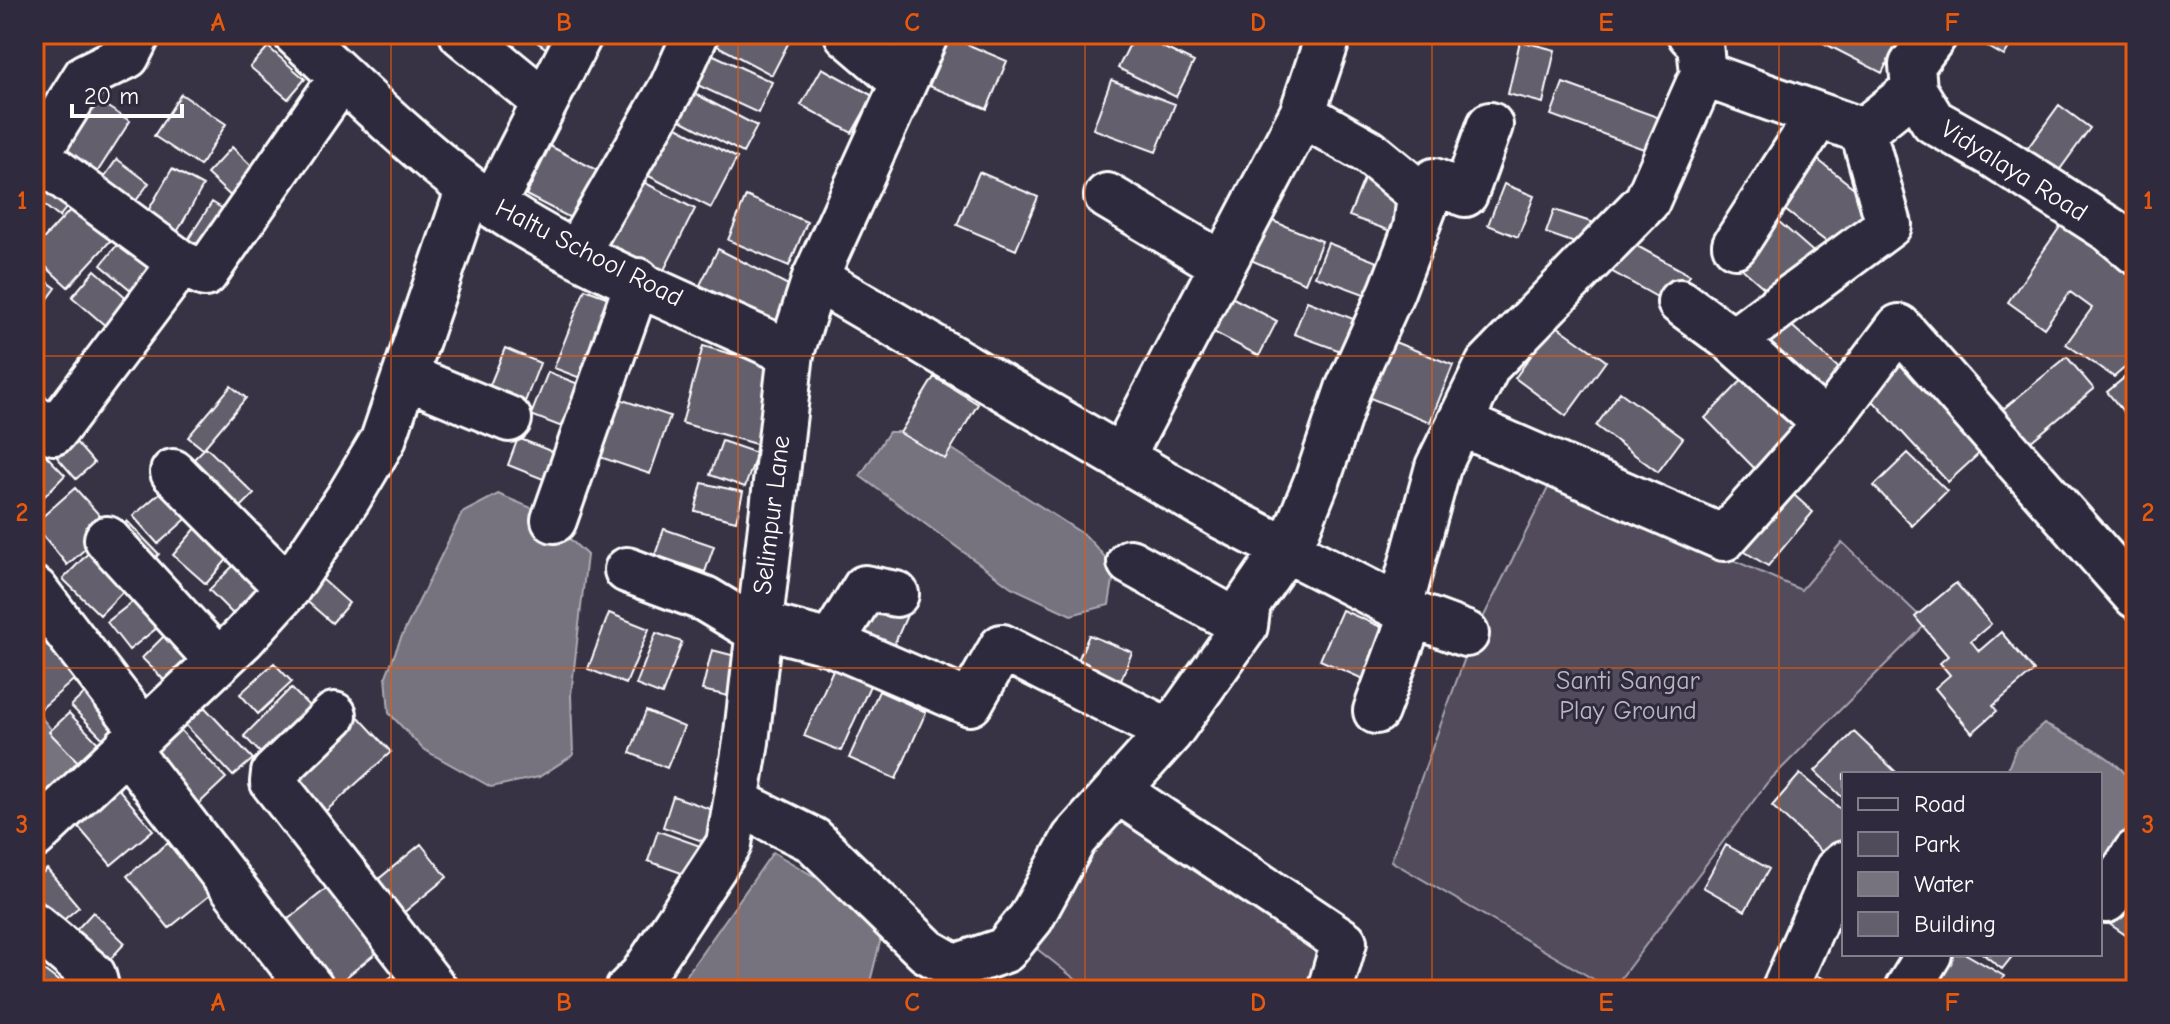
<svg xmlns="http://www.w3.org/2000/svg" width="2170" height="1024" font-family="'Comic Neue',sans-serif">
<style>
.green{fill:#514c5c;stroke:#a8a6ae;stroke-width:2}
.water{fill:#76737f;stroke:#adabb2;stroke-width:2}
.building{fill:#635f6d;stroke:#fff;stroke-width:2}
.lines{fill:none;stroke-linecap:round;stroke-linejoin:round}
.street-casing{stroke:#fff;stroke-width:50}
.secondary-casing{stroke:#fff;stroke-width:50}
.street{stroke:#2f2a3d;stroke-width:44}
.secondary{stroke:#2f2a3d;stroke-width:44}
.grid{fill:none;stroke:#e8590c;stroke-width:2;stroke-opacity:0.55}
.labels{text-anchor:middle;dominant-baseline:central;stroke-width:6;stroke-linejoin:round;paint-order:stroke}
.street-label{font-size:26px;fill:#fff;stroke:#2f2a3d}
.park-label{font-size:26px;fill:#b9b7be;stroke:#2f2a3d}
.neatline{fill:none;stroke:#e8590c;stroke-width:3}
.grid-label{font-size:26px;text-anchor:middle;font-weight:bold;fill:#e8590c}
</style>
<rect width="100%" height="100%" fill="#373345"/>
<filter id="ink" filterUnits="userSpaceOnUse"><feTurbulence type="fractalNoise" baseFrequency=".0125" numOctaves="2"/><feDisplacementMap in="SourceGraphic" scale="16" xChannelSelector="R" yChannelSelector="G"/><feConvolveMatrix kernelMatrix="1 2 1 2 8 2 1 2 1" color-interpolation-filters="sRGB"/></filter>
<g filter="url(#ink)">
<path class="green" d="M1552,480L1801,590L1842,542L1927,623L1767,783L1612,990L1391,861L1470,644Z
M1118,803L1329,942L1318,990H1089L1032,945Z"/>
<path class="water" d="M889,432H926L1086,536L1115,568L1109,605L1071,615L1011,587L860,476Z
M498,494L541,512L587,555L571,695L573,755L539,777L491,787L423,749L389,713L386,676L401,638L462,513Z
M34,709L85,769L34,815Z
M2044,724C2077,742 2147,765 2136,813C2131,830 2121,848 2114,865L2100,868V774H2006L2016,748Z
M773,852L842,893L883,930L868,990H676Z"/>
<path class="building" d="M525,34H561L550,51Z
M714,34H793L772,75L710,42Z
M1135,34L1194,62L1176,97L1118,68Z
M1806,34H1878L1897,43L1882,73Z
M1973,34H2017L2004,56L1971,37Z
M950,37L1007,61L987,109L929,86Z
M1520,41L1555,50L1543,103L1508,94Z
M268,47L305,79L288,99L250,67Z
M705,51L772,82L758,113L691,82Z
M822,68L873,96L852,133L801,105Z
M1111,80L1175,104L1156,152L1093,129Z
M1563,83L1660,118L1649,151L1551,115Z
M686,89L757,126L743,153L673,116Z
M181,94L226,124L200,166L154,136Z
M90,96L130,121L89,185L50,160Z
M2059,105L2090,128L2050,183L2019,160Z
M671,124L737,158L711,208L645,174Z
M550,146L608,176L584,225L526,195Z
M232,147L263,177L238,203L207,174Z
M1813,156L1877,206L1841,253L1776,203Z
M117,159L149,183L127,213L95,190Z
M172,169L203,186L175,236L144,218Z
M979,172L1038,197L1016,250L957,225Z
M53,173L78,193L59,217L34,197Z
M1366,174L1411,191L1396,233L1349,216Z
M634,177L695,209L663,272L602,241Z
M1504,184L1534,196L1518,237L1488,225Z
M86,193L123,227L68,287L34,256V249Z
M746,196L807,222L789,266L728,240Z
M212,202L236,217L203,269L179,254Z
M1554,210L1600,225L1592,249L1546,233Z
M1263,217L1322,241L1305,283L1246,258Z
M1778,221L1818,256L1779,301L1739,266Z
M2062,224L2136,279V358L2114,377L2066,344L2092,308L2070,292L2044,328L2008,302Z
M128,231L173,268L145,302L101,265Z
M1628,241L1690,275L1673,306L1611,271Z
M1328,243L1385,265L1372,297L1315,276Z
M718,249L796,289L778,325L700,285Z
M95,270L138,308L115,334L72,297Z
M34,272L56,288L34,318Z
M585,289L622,303L591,382L554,368Z
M1220,291L1277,321L1259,356L1202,326Z
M1307,301L1361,322L1349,354L1294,334Z
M1782,317L1853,381L1826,412L1755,349Z
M1554,324L1606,361L1566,416L1515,378Z
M1392,341L1453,365L1430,422L1370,398Z
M703,346L781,368L759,445L682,423Z
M505,348L540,363L521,412L485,397Z
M2067,357L2094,389L2024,447L1997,414Z
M1900,360L1983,450L1948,482L1865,392Z
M2136,368V427L2107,392Z
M1752,370L1808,426L1760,474L1705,418Z
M548,372L591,389L575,432L531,415Z
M934,377L978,404L945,459L900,433Z
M231,386L246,398L203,449L188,437Z
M1620,392L1683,438L1658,472L1596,426Z
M608,395L670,416L650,474L588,453Z
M518,438L563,456L553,483L508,465Z
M74,440L94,463L76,479L56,456Z
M722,441L757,453L745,487L710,475Z
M34,443L65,475L34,507Z
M206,447L254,494L227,521L179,474Z
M1908,453L1947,491L1912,526L1874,486Z
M702,483L743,492L736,521L695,511Z
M169,485L194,512L158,544L133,516Z
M1784,486L1813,512L1768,566L1732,544Z
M75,488L110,527L67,565L34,524Z
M208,514L241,543L206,584L173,555Z
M127,521L159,554L141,572L109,539Z
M664,529L714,546L705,572L655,555Z
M102,539L139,575L100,615L63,579Z
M244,555L273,585L239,620L209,590Z
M313,571L349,603L332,623L295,591Z
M1956,583L1991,624L1971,641L1979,651L2001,632L2034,671L1993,706L1997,711L1972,733L1935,688L1950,675L1940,663L1948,656L1915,617Z
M140,596L162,624L129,650L107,622Z
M869,596L908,613L886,663L846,645Z
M1342,610L1395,633L1372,683L1320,660Z
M609,613L649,629L626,684L588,669Z
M40,632L78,676L34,715V637Z
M168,632L194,657L168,684L142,658Z
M656,633L682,642L662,695L636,685Z
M1089,635L1132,652L1120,683L1076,665Z
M712,650L743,658L733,697L702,690Z
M274,663L292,682L258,714L240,694Z
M835,665L872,681L841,751L804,736Z
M91,687L130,727L110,746L71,706Z
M291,688L318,715L270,763L244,736Z
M879,691L926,712L896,779L849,758Z
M196,698L253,759L233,776L177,716Z
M646,711L684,727L667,768L630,753Z
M69,713L104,749L85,769L49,732Z
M356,714L391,752L326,811L291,772Z
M170,719L226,778L189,813L133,754Z
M1854,732L1898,774H1844V799L1815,771Z
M1800,774L1844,812V851L1834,863L1772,806Z
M111,780L153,830L111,865L69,816Z
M673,796L716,811L705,842L663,827Z
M658,831L706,848L695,878L648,861Z
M168,843L210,895L169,928L127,876Z
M421,844L447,877L402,914L375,882Z
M1726,845L1769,869L1745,911L1703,887Z
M47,869L79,907L60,923L34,892V880Z
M331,885L381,949L330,990L277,928Z
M2132,885L2136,888V942L2108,923Z
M93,912L125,943L101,969L68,939Z
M1938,954H1966L2004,976L1996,990H1948L1925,977Z
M1983,954H2014L2002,969Z
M44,970L70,990H34V983Z
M1805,971L1851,990H1797Z
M398,972L411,990H373Z"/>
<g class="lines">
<g class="street-casing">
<path id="street" d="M296,34C352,86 408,142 470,189C559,256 689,305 791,353
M462,34L545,102
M847,34L903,82
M1690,34L1700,44L1703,74
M1935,34L1912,65L1914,90L1933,121L1992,154L2110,230L2136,252
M1302,114L1369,152L1420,194L1416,229
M34,131L41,136L36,156L181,263
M36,156L86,76L127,56L138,34
M1107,196L1223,265
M493,204L580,34
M1735,245L1818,116
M577,252L672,87L696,34
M815,278L1221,516L1412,614L1466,634
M1680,302L1733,341L1826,424
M1733,341L1889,225L1863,131
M407,377L509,419
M34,418L54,432L181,263L205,274L342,77
M1460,423L1724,538L1826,424L1899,327L2136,596
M1122,457L1302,114L1329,34
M173,472L288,588
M554,520L638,281
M107,539L218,661
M1130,562L1245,626
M627,570L705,599L758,631
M35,590L144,732
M1400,607L1438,467L1488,365L1647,201L1703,74L1863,131L1914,90
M758,624L831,643L970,703L1002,647L1170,732
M831,643L865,588L896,594
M1376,711L1412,614
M334,715L274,773L273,782L435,990
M126,748L312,990
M1118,791L1344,942L1330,990
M738,803L813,840L927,951L955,967L1005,950L1031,918L1074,839L1170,732L1245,626L1248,603L1295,535L1318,478L1348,389L1392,291L1434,181L1465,194L1490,125
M34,836L243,638L288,588L349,497L383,440L469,188
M2100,898L2106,900L2136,852
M34,925L93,975L97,990
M1784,990L1837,870L1844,864
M1907,990L1929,954"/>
</g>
<g class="secondary-casing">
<path id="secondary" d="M628,990L642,976L729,844L746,742L791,353L815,278L926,34"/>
</g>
<use href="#street" class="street"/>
<use href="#secondary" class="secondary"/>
</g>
</g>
<path class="grid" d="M391,34V990M738,34V990M1085,34V990M1432,34V990M1779,34V990M34,356H2136M34,668H2136"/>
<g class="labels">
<g class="street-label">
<text transform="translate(2014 171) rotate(32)">Vidyalaya Road</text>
<text transform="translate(589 253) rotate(27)">Haltu School Road</text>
<text transform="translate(772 515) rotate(-83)">Selimpur Lane</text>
</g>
<g class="park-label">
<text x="1628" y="681">Santi Sangar<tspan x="1628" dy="30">Play Ground</tspan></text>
</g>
</g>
<rect width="2170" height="1024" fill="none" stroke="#2f2a3d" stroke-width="88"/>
<rect x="1842" y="772" width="260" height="184" fill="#2f2a3d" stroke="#827f8b" stroke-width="2"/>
<rect x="1858" y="798" width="40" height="12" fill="#2f2a3d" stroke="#827f8b" stroke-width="2"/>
<text x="1914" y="812" font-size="24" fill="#ffffff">Road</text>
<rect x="1858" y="832" width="40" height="24" fill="#514c5c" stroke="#827f8b" stroke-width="2"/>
<text x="1914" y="852" font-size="24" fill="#ffffff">Park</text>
<rect x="1858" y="872" width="40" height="24" fill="#76737f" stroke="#827f8b" stroke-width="2"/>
<text x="1914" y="892" font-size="24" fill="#ffffff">Water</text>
<rect x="1858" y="912" width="40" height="24" fill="#635f6d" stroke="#827f8b" stroke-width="2"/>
<text x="1914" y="932" font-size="24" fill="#ffffff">Building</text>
<path d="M72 104v12h110v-12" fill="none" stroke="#ffffff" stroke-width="4"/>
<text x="84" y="104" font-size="24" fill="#ffffff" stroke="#2f2a3d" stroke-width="6" paint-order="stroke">20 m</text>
<rect x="44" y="44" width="2082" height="936" class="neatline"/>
<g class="grid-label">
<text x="218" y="31">A</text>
<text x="564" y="31">B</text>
<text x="912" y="31">C</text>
<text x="1258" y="31">D</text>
<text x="1606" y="31">E</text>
<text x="1952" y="31">F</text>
<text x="22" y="209">1</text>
<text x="2148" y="209">1</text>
<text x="22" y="521">2</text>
<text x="2148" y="521">2</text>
<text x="22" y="833">3</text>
<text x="2148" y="833">3</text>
<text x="218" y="1011">A</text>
<text x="564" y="1011">B</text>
<text x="912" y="1011">C</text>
<text x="1258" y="1011">D</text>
<text x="1606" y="1011">E</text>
<text x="1952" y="1011">F</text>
</g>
</svg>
